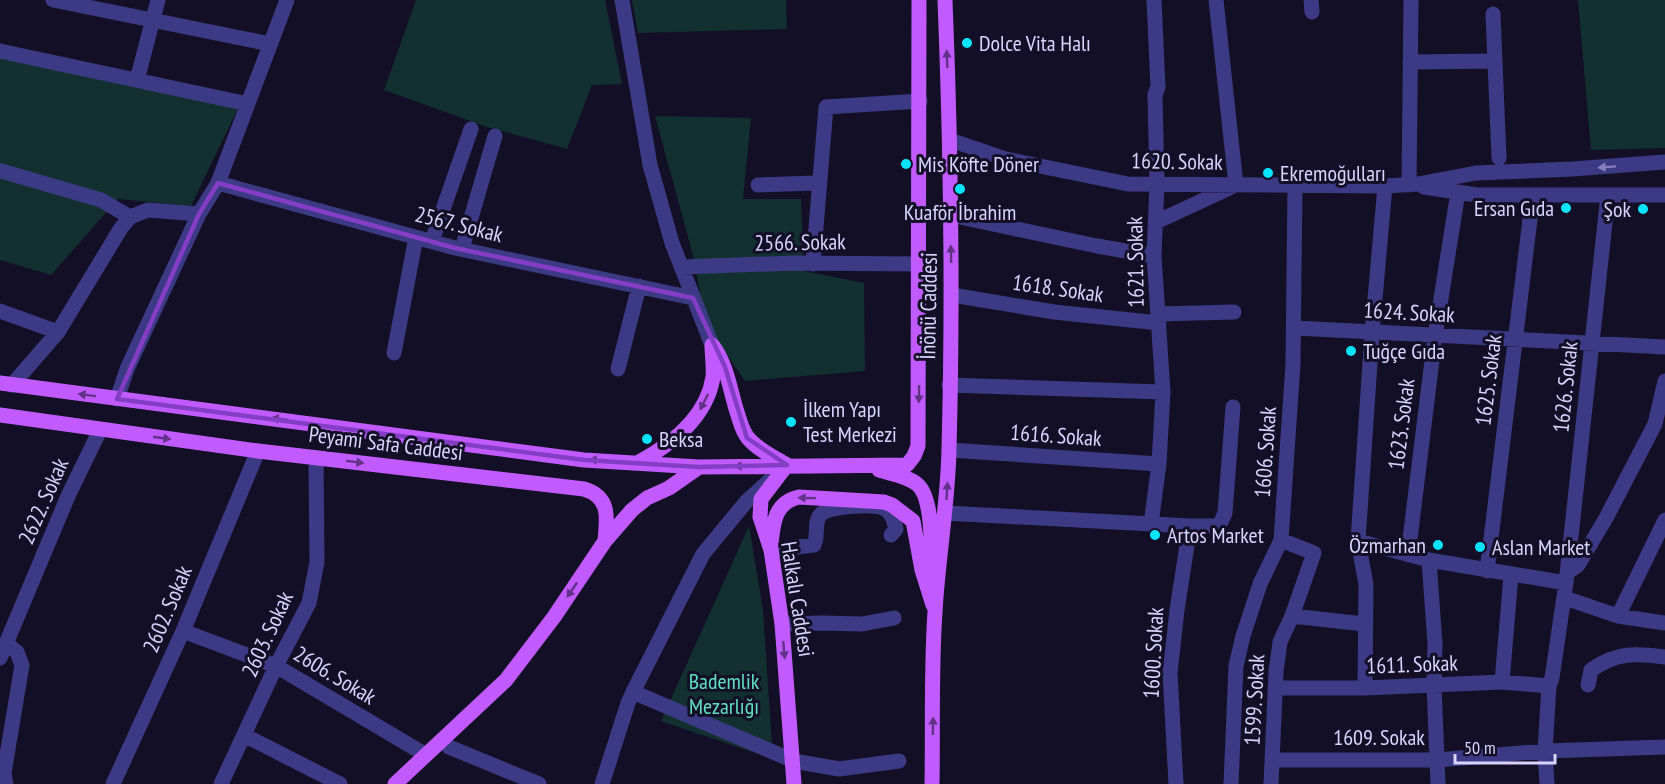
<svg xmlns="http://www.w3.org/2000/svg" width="1665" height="784" font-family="'PT Sans Narrow',sans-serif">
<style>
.green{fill:#12302f}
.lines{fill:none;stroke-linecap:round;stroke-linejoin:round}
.minor{stroke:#3d3a85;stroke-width:15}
.major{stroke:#c25bff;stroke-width:15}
.oneway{fill:#623188}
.oneway2{fill:#837fbc}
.marked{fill:none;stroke:#843dc5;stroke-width:4.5;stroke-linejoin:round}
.poi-dot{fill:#00e5ff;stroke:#130f26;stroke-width:2}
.labels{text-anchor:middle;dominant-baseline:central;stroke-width:6;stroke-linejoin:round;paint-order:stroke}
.poi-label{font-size:22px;fill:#d9d4ff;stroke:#130f26;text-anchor:start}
.street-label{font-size:22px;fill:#d9d4ff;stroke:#130f26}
.park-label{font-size:22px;fill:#5fe0c0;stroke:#130f26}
</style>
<rect width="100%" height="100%" fill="#130f26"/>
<path class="green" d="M416,0H605L622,84L592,85L567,149L487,127L384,90Z
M632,0H786L787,29L638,33Z
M1578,0H1665V148L1591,150Z
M0,58L239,106L191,206L118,199L51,275L0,260Z
M655,116L751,118L743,199H801L804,271L864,283L865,371L745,381L705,322L693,255Z
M749,526L763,610L773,759L661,721Z"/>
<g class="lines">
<path class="minor" d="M53,0L270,44
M622,0L650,165L672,243L712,345
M1311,0L1312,12
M1493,14L1499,158
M0,51L248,104
M1410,62L1495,61
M137,80L158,0
M950,140L1006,159L1128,184L1385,186L1418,184L1476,173L1572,169L1665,162
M1,171L101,200L130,217
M218,183L455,248L693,298
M758,185L818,183
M1409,185L1411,0
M1424,187L1477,195H1665
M951,215L1097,246L1154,256
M1156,222L1236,185L1216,0
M432,241L471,129
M464,242L495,136
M813,264L826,107L920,101
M681,267L794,263L919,264
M952,295L1054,312L1159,323
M0,311L58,332
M1158,314L1234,312
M1295,328L1665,347
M394,353L416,237
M618,369L639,286
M12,385L58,332L121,228L130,217L148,210L199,214
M949,385L1163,392
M117,399L127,369L199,214L218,183L287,0
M949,450L1159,464
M771,479L746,502L703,554L633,692L794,761L839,769L899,761
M945,513L1190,526H1219L1225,513L1233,407
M1151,524L1159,464L1163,392L1154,256L1157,184L1155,95L1158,87L1154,0
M1358,541L1429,560L1566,583
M771,550L814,545C819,535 813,522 821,514C830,506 874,503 885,509C893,514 894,522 896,529L891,535
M1408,555L1435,336L1458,192
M1429,560L1435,644L1434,686L1438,784
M1487,571L1533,195
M1567,573L1578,565L1606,518L1655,424L1665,381
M1565,598L1618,616L1665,623
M1292,616L1364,624
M1618,616L1665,520
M782,624L822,623L862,624L894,618
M183,631L276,666L426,755
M0,658L68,496L100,430
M1502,682L1511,575
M1588,685L1591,670C1617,652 1635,653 1665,657
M1276,688H1365L1502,682L1549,686
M1365,688L1366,584L1358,541L1372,333L1385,186
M244,735L340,784
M442,740L449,747L539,784
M1273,760H1437L1545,751L1665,747
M6,784L4,773L22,665L17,652L6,643
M113,784L183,631L258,451
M221,784L276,666L309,603L317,562L316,458
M602,784L628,703L633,692
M1176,784L1170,673L1177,610L1190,526
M1231,784L1236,666L1243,636L1260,584L1281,540L1293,364L1295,187
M1271,784L1276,672L1280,642L1292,616L1314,553L1281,540
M1547,784L1545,751L1549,686L1552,678L1566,583L1608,195"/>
<path class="major" d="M713,346C727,365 730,390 737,412C740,421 742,431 748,438C758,450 774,457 787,465
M0,383L584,460L699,467L907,465L914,456L918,446L919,0
M0,415L258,451L584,489C611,497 607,519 605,541
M639,462C672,444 707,417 713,377C714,367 712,355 712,345
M787,465L761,499L760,517L771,550L782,624L794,784
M879,470C891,474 908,476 918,485C933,499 931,547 932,567
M771,544C773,523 775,502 799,497L884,502L892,505L913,521L922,570L933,605
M395,784L506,680L554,617L605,541L632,510L647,498L669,488L699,467
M932,784C933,727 931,669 935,612C938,557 948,504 949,449C953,299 951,150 945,0"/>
</g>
<defs><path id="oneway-solid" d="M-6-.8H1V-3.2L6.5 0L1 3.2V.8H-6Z" transform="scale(1.5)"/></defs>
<g class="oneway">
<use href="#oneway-solid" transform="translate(947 59) rotate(-92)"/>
<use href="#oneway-solid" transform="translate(951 254) rotate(-91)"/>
<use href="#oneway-solid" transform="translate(919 394) rotate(91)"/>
<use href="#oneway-solid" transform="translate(87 395) rotate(-173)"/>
<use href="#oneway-solid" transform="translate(704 402) rotate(117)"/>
<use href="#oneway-solid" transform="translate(280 419) rotate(-172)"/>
<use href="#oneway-solid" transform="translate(162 438) rotate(8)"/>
<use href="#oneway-solid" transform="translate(598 460) rotate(-178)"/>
<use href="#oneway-solid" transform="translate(355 462) rotate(7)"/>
<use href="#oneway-solid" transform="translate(743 466) rotate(179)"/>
<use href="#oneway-solid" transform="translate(947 491) rotate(-86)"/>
<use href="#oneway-solid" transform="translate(807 498) rotate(-179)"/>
<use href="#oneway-solid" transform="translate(572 590) rotate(124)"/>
<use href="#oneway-solid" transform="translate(784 650) rotate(85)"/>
<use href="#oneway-solid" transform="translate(933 726) rotate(-89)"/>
</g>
<use class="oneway2" href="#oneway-solid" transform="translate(1607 167) rotate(176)"/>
<path class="marked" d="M218,183L455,248L693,298L725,367L747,438L787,465L699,467L584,460L117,399L199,214Z"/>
<g class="poi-dot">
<circle cx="967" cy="43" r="6"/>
<circle cx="906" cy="164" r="6"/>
<circle cx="1268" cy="173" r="6"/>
<circle cx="960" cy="189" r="6"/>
<circle cx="1566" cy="208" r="6"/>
<circle cx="1643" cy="209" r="6"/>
<circle cx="1351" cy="351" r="6"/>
<circle cx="791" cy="422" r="6"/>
<circle cx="647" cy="439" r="6"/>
<circle cx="1155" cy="535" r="6"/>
<circle cx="1438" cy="545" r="6"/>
<circle cx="1480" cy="547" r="6"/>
</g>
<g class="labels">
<g class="poi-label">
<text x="979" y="43">Dolce Vita Halı</text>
<text x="918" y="164">Mis Köfte Döner</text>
<text x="1280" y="173">Ekremoğulları</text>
<text x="1554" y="208" text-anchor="end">Ersan Gıda</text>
<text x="1631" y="209" text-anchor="end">Şok</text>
<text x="960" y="212" text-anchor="middle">Kuaför İbrahim</text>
<text x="1363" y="351">Tuğçe Gıda</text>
<text x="803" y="409">İlkem Yapı<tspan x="803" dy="25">Test Merkezi</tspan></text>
<text x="659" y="439">Beksa</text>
<text x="1167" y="535">Artos Market</text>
<text x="1426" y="545" text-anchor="end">Özmarhan</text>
<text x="1492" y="547">Aslan Market</text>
</g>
<g class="street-label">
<text transform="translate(1177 161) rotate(1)">1620. Sokak</text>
<text transform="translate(459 224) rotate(14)">2567. Sokak</text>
<text transform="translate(800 242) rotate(-1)">2566. Sokak</text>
<text transform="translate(1135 262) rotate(-91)">1621. Sokak</text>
<text transform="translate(1058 288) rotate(8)">1618. Sokak</text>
<text transform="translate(928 306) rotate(-89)">İnönü Caddesi</text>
<text transform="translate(1409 312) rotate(3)">1624. Sokak</text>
<text transform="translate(1488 380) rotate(-83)">1625. Sokak</text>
<text transform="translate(1565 387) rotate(-84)">1626. Sokak</text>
<text transform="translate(1401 424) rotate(-83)">1623. Sokak</text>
<text transform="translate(1056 435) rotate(4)">1616. Sokak</text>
<text transform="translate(386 443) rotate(7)">Peyami Safa Caddesi</text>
<text transform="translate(1265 452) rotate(-86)">1606. Sokak</text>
<text transform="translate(43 501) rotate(-66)">2622. Sokak</text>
<text transform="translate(798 599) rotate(81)">Halkalı Caddesi</text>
<text transform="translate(167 609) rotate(-67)">2602. Sokak</text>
<text transform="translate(267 634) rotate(-65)">2603. Sokak</text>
<text transform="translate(1153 653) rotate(-87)">1600. Sokak</text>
<text transform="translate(1412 664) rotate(-2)">1611. Sokak</text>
<text transform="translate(335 675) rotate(31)">2606. Sokak</text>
<text transform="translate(1254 700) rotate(-87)">1599. Sokak</text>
<text x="1379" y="737">1609. Sokak</text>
</g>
<g class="park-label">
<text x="724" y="681">Bademlik<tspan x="724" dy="25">Mezarlığı</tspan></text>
</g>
</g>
<path d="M1455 754v9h100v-9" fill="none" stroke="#d9d4ff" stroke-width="3"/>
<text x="1464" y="754" font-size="18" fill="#d9d4ff" stroke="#130f26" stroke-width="4.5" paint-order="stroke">50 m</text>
</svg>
